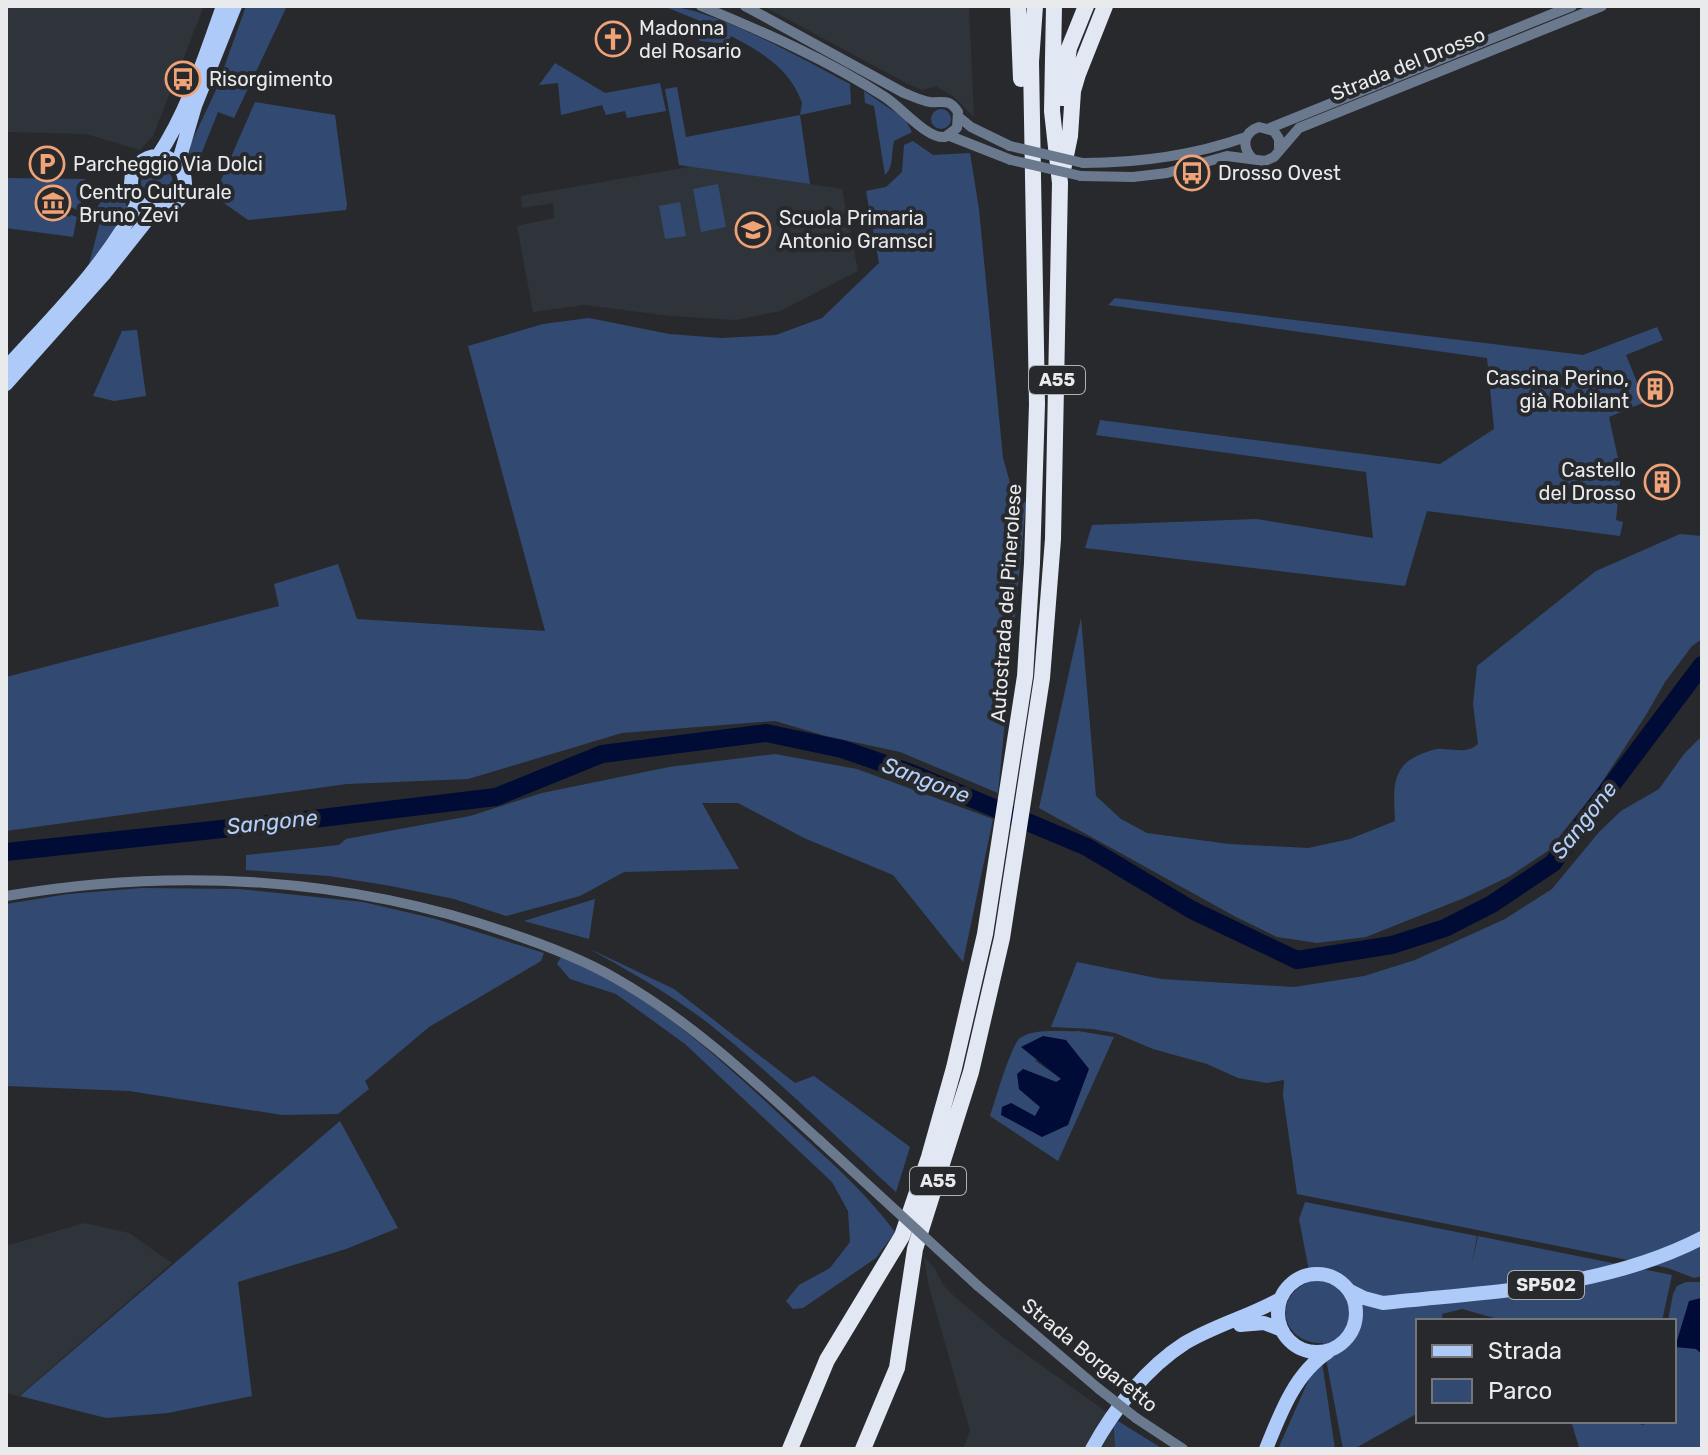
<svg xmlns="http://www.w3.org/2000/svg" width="1708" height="1455" font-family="Rubik,sans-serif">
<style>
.built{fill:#2f343b}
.green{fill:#324a72;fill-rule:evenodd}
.water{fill:#000c35}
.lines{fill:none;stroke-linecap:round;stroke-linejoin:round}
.river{stroke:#000c35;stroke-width:18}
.minor{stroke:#6b798f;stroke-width:10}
.major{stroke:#adcaf8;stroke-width:14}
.highway{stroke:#e1e8f3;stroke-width:16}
.minor-bridge{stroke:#6b798f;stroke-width:10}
.labels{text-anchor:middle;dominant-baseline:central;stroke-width:8;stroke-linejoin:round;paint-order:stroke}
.shield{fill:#28292c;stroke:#afb0b2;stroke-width:2}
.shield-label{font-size:18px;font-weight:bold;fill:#e9eaec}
.poi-label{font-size:20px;fill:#e9eaec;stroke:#28292c;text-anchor:start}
.street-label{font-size:20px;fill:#e9eaec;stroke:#28292c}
.water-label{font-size:22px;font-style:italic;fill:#b3cffb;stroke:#28292c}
</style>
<rect width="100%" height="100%" fill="#28292c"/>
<path class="built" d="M6,6H204L153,136L140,150L86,134L6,132Z
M763,6H969L974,117L954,97L936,86L922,90L906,83Z
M694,166L842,189L858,271L780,311L736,320L671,316L584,305L533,312L517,226L554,218L553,203L522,208L521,196Z
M84,1223L129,1233L172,1263L19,1396L6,1393V1246Z
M924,1258L934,1267L943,1285L956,1298L1005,1339L1112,1416L1115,1449H963L970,1431L929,1287Z"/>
<path class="green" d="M246,6H287L234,118L218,112L194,172L189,157L191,143L216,90Z
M663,6C711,6 804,60 850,84L851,104L800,115L810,184L679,165L665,89L677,87L686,137L800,115L802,103C791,69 760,51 731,36L726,44L700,41L697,36L698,20Z
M555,63L605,93L660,83L666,111L627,118L625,111L606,115L602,105L561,115L558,83L539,85Z
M864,91L905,119L912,132L894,141C891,153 894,167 885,175L874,106L865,103Z
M255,102L335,115L347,205L346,210L248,220L214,196Z
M931 119a10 10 0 1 1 20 0a10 10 0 1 1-20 0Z
M913,141L933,155L970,153L979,209L1003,458L1013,493L1026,503L998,793L900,752L826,736L775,721L622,733L468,779L347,784L6,831V677L279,606L274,584L338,564L357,619L545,631L468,346L543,324L589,318L669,334L721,338L776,335L822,318L879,263L866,191L886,187L902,172L904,145Z
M141 183a16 16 0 1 1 32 0a16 16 0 1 1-32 0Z
M6,178L85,179L80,211L68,206V198L47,188L40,202L69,217L71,215L77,217L73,237L6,228Z
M718,184L726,227L701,232L693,189Z
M105,199H118L125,202L127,207L117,231L89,264L100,222L94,220C95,211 98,203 105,199Z
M680,202L686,236L665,239L659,206Z
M1115,298L1583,355L1657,327L1663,340L1626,355L1645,402L1609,417L1621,472L1616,520L1623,522L1620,536L1427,511L1405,586L1085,548L1092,525L1257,519L1373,538L1366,472L1096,435L1100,420L1440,464L1494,429L1487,358L1108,305Z
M137,330L146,396L114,401L93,396L122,331Z
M1680,534L1702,536V639L1692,646L1665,682L1646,715L1598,788L1548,851L1510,876L1464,898L1366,937L1317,943L1277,937L1236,917L1039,808L1081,618L1096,796L1121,819L1147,833L1229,844L1308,848L1350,839L1395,821C1394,791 1389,765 1424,753C1430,751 1436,748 1442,749C1456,749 1467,754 1478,744L1473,704L1477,666L1596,571Z
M1702,736V1276L1694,1278L1668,1268L1297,1194L1283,1095L1284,1080L1267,1083L1238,1078L1207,1064L1153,1049L1115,1033L1093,1029L1051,1027L1077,962L1161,979L1294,987L1364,976L1415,960L1505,919L1552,889L1599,832L1621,811L1659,789L1684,754Z
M775,754L857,769L993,819L963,962L893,875L804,838L738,803H702L739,869L624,872L580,896L506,916L454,899L391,886L329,876L246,870V855L339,845L346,839L470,816L542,793L669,767Z
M142,888L239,889L363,902L436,919L544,953L541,961L429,1027L365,1081L369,1089L338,1114L282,1115L129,1091L6,1086V904L68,894Z
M595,899L589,939L524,921Z
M588,948L674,989L795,1083L814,1076L910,1147L896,1192C834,1135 774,1075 708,1023C670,994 629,971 588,948Z
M561,957C653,994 726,1064 797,1131C832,1163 867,1194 895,1232L876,1258L803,1308L793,1309L786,1301L799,1285L830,1268L850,1242L848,1211L832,1182L685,1044L616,994L570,979L557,964Z
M1078,1031L1114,1037L1058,1161L990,1116C995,1101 1011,1045 1020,1038C1034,1028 1062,1032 1078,1031ZM1034,1060L1088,1069L1042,1137L1011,1103L1036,1117L1040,1107L1019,1089L1023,1069L1057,1082L1062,1079Z
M340,1121L398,1228L346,1249L238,1282L252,1396L168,1413L106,1418L20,1396Z
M1305,1202L1477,1236L1471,1267L1478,1236L1672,1275L1662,1321H1505L1462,1309L1442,1314L1443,1321H1418V1413L1354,1449H1343L1323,1343C1281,1344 1271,1296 1311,1281L1299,1219Z
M1686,1282H1702V1449H1575L1579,1447L1571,1421H1624L1644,1425L1646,1421H1674V1321H1668L1673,1294L1677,1286Z
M1322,1362L1335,1449H1278L1313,1370Z
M1113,1418L1163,1449H1115Z"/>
<path class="water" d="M1043,1036L1066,1040L1089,1069L1068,1125L1042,1137L1001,1115L1002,1107L1011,1103L1035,1116L1040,1107L1019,1089L1017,1074L1023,1069L1056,1082L1061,1079L1021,1047Z
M1701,1298H1702V1354L1696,1349L1675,1347L1689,1301Z"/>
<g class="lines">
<path class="river" d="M6,852L288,822L496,797L602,754L766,733L842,749L911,773L1087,847L1192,910L1297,960L1392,945L1445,928L1492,904L1553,863L1702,665"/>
<path class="minor" d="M701,6C764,32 828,60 885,97C902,108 927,139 945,137L957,128L958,112C949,98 943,103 930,102C922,101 912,96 904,93L745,6
M960,118L971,127L1010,146
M1270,128L1572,6
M950,136L1011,160
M1252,158C1241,146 1244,132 1259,127L1274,131L1279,139V148
M1083,163C1137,163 1195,155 1246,137
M1081,176L1133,177L1167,173L1227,156L1265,161L1274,157L1299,128L1602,6
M6,896C173,867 348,877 509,933C545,945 582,959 615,978C691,1021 755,1082 819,1140
M978,1286L1099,1389
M1136,1418L1183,1449"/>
<path class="major" d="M131 183a27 27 0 1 1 54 0a27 27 0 1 1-54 0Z
M158,156C188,111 205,56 223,6
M178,164L195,106L235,6
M6,368C53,316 106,265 138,202
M6,384L105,273L155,210
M1278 1313a39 39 0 1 1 78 0a39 39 0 1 1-78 0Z
M1350,1291L1364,1298L1383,1303C1492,1291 1603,1289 1702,1238
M1240,1325L1264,1323L1282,1330
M1092,1449C1114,1409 1146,1368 1185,1343C1215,1325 1250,1316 1280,1299
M1266,1449C1280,1414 1295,1373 1328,1352"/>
<path class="highway" d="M1018,6L1021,79
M1062,98L1069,48L1086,6
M1063,170L1070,136L1073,91L1078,74L1105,6
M790,1449L827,1360L902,1236L929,1157L954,1068L985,934L1025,676L1032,563L1037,404L1031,62L1035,6
M863,1449L897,1368L915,1249L971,1072L1002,938L1042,678L1053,539L1060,183L1052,111L1054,6"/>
<path class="minor-bridge" d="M1010,146L1083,163
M1011,160L1081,176
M819,1140L978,1286
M1099,1389L1136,1418"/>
</g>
<defs>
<g id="church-ring" transform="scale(1.8)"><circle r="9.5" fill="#28292c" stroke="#efa377" stroke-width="1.5"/><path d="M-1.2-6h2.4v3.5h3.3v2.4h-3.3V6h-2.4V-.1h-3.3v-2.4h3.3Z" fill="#efa377"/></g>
<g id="bus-ring" transform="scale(1.8)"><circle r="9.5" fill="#28292c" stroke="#efa377" stroke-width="1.5"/><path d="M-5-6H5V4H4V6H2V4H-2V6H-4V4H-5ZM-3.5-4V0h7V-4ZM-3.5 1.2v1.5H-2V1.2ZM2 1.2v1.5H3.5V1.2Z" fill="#efa377"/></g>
<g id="parking-ring" transform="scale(1.8)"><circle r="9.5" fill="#28292c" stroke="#efa377" stroke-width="1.5"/><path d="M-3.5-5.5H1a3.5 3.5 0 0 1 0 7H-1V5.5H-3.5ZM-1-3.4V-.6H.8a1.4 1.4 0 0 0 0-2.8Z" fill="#efa377"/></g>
<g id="museum-ring" transform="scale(1.8)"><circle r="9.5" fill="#28292c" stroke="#efa377" stroke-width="1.5"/><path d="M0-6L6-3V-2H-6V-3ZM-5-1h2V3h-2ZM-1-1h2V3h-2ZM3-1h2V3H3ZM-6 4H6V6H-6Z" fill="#efa377"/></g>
<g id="school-ring" transform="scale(1.8)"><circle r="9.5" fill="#28292c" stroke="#efa377" stroke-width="1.5"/><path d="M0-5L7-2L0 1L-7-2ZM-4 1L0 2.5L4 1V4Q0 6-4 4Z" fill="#efa377"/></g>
<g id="building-ring" transform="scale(1.8)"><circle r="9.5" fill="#28292c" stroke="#efa377" stroke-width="1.5"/><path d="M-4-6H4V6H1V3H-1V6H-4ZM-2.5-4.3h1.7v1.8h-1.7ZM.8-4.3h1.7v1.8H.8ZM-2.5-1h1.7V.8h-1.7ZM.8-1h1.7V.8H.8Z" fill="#efa377"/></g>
</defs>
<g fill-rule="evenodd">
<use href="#church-ring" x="613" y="39"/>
<use href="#bus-ring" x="183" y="79"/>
<use href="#parking-ring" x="47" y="164"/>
<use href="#bus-ring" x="1192" y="173"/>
<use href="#museum-ring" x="53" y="203"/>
<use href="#school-ring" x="753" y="230"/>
<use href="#building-ring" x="1655" y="389"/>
<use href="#building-ring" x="1662" y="482"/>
</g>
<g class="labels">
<g class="shield">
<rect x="1029" y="366" width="56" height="28" rx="6"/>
<rect x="910" y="1167" width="56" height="28" rx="6"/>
<rect x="1508" y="1271" width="76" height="28" rx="6"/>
</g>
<g class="shield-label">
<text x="1057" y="380">A55</text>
<text x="938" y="1181">A55</text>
<text x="1546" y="1285">SP502</text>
</g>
<g class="poi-label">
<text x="639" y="28">Madonna<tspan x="639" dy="23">del Rosario</tspan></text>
<text x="209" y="79">Risorgimento</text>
<text x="73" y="164">Parcheggio Via Dolci</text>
<text x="1218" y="173">Drosso Ovest</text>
<text x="79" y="192">Centro Culturale<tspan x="79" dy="23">Bruno Zevi</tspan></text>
<text x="779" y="218">Scuola Primaria<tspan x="779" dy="23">Antonio Gramsci</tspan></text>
<text x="1629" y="378" text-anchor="end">Cascina Perino,<tspan x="1629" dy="23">già Robilant</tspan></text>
<text x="1636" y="470" text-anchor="end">Castello<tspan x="1636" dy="23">del Drosso</tspan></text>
</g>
<g class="street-label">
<text transform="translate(1408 64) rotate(-22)">Strada del Drosso</text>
<text transform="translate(1006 603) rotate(-86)">Autostrada del Pinerolese</text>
<text transform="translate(1090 1355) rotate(39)">Strada Borgaretto</text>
</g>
<g class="water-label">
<text transform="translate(926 780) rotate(21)">Sangone</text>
<text transform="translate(1584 820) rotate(-52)">Sangone</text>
<text transform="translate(272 822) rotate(-6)">Sangone</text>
</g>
</g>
<rect width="1708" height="1455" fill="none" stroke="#e9eaec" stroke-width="16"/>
<rect x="1416" y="1319" width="260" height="104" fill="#28292c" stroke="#757679" stroke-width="2"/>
<rect x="1432" y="1345" width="40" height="12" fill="#adcaf8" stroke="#757679" stroke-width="2"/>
<text x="1488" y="1359" font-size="24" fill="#e9eaec">Strada</text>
<rect x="1432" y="1379" width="40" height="24" fill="#324a72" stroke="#757679" stroke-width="2"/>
<text x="1488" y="1399" font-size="24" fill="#e9eaec">Parco</text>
</svg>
